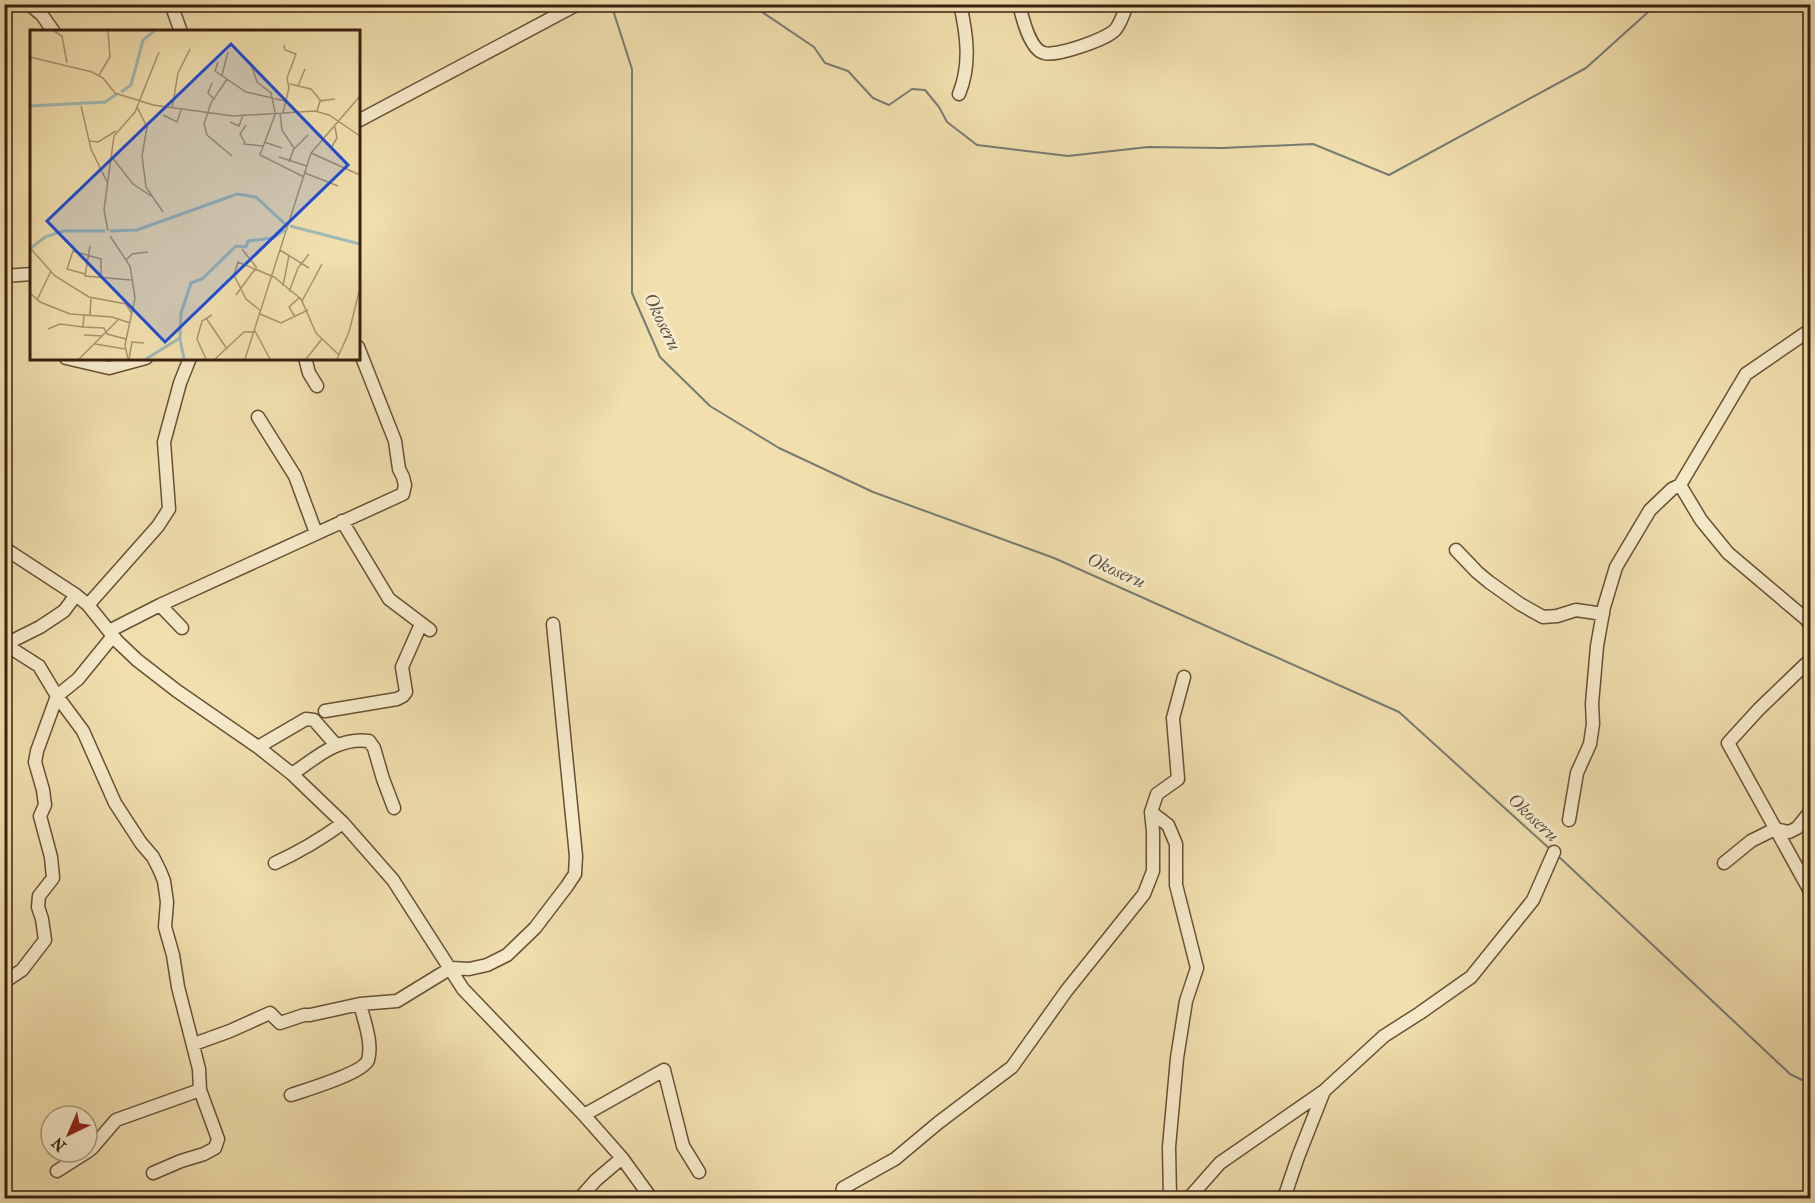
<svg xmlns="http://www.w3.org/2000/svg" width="1815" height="1203" font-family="'IM FELL French Canon',serif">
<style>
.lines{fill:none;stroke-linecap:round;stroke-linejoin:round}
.stream{stroke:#777c73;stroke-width:2}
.minor-casing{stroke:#685036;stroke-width:15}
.minor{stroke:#f6eaca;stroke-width:12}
.labels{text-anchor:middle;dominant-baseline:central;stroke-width:6;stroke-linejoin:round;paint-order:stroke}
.water-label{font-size:18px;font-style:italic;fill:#594e40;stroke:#f6eaca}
.inset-river{fill:none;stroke:#9fbab6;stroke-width:3}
.inset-road{fill:none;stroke:#a8936e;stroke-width:1.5}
.view{fill:#1d4ed8;fill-opacity:0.15;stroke:#1d4ed8;stroke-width:3}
.inset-edge{fill:none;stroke:#3b200e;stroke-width:3}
</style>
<rect width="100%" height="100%" fill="#f1dfae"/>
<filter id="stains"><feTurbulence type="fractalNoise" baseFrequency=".00333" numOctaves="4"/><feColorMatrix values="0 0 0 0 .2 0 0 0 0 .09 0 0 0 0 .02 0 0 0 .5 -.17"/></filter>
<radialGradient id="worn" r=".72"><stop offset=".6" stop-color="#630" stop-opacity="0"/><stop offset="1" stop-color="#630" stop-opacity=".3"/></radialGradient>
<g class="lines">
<path class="stream" d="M611,4L632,69V293L660,357L710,406L779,448L873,492L1054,558L1399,712L1551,850
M750,4L814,47L825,63L848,71L873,98L889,105L912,89L925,90L939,107L947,122L977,145L1068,156L1148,147L1222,148L1313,144L1389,175L1586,68L1657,4
M1557,855L1790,1074L1810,1084"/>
<g class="minor-casing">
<path id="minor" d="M29,4L42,15L54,32
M171,4L181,32
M1019,4C1022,17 1030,50 1044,53C1056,57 1107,39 1115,30C1121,23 1124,13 1127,4
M959,94C971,65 967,35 960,4
M358,121L578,4
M4,173H5
M4,276L32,274
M66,358L109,368L146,358
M305,358L309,373L317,386
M258,417L295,476L316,533
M1680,485L1701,520L1728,553L1806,619L1810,625
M342,521L389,599L430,630
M4,548L76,595L88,605L117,641L137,660L177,691L258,747L292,774L343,823L393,880L463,989L584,1115L622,1158L651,1198
M1456,550L1477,572L1489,582L1520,604L1543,617L1557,616L1576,610L1603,614
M88,605L158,526L169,509L164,442L180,383L190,358
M160,605L182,628
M109,631L160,605L403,494L405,485L403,477L399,469L395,441L358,347
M4,645L40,627L64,611L76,595
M6,645L39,666L57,696L83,731L115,803L141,843L153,857L160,871L164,881L167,902L165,927L173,955L178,987L199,1069L200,1090L218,1139L215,1148L204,1154L181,1161L153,1173
M1810,660L1759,709L1728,743L1810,891
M325,711L397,699L403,696L406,692L402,667L421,624
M258,747L306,719L314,720L336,745
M292,774C316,758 337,737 369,741L374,748L383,779L394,808
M1151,812L1168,825L1176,844V885L1197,968L1186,1001L1177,1058L1169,1147L1170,1198
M1569,820L1577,773L1590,744L1593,724L1592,704L1597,646L1604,607L1616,567L1650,510L1672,489L1680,485L1746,374L1810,330
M275,863C299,852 321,839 343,823
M1724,863L1751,841L1775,829L1789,832L1797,828L1810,812
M7,980L22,970L45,940L42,919L38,907L39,896L53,878L51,857L40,816L45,805L43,790L35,762L37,751L57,696L78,679L113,636
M194,1044L230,1031L270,1013L280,1023L304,1015H310L360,1004L397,1001L451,968L469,969L487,965L507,955L535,928L567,886L575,874L576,856L553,624
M291,1095C306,1090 363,1073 368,1060C373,1043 364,1021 360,1004
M584,1115L664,1070L683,1146L699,1172
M87,1152L92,1148L116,1120L200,1090
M57,1171L87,1152
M580,1198L596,1180L622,1158
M841,1198L843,1188L895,1159L938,1123L1012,1067L1067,990L1144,894L1153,871V831L1151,812L1157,794L1178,779L1173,718L1184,677
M1189,1198L1220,1163L1324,1091L1384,1036L1420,1013L1471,977L1533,900L1554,852
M1284,1198L1298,1157L1324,1091"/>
</g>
<use href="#minor" class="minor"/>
</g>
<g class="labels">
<g class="water-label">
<text transform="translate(662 322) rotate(64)">Okoseru</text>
<text transform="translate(1116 571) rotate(24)">Okoseru</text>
<text transform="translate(1533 818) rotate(43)">Okoseru</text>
</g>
</g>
<g transform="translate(30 30)">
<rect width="330" height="330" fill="#f1dfae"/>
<path class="inset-river" d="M91,62L101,55L113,10L124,1M0,76L75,72L87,64M260,196L330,214M80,201L107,200L207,164L226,167L255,194M1,218L15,207L33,201H75M150,309L154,329M116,329L150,308L151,283L161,253L172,249L206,216L216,217L218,211L243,208L255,200"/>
<path class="inset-road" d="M24,1L32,6L37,33M0,27L62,42L73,48L85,63L123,75L203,86L285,81L299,85L330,106M188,32L185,41L216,62L255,71M222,37L227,52L241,63L245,82M69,45L80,27L78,1M192,45L198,22M197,49L181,73L174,94L177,105L202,126M182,53L178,63L184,69M260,54L281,59L291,71M268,56L275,39M51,76L61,119L78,154M107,77L117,97L112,126L116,157L133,182M142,79L148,43L160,19M287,81L290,71L305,69M246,82L230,125L274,147M250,83L252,100L264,118L259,132M253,83L259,58L257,48L266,24L255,20L254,15M133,85L147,92L151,80M200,92L209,96L213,85M59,111L68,112L86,101M234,112L252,118M215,113L210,104L216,95M213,114L233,116M301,118L307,108L305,97M264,119L278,105M281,123L330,145M81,126L103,154L121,166M249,127L277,136M275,143L308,156M78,201L74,180L84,106L105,82L129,22M80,206L100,236L105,268L95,315L98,329M60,216L55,246L101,250M1,219L25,246L59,267L96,274L102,284M212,219L227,238M250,220L279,238M96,230L102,224L118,222M55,244L37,239L43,221L71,229V248M253,256L259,225M259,262L268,238L279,224M0,263L10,272L40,284L82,287L100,293M206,265L225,239M7,270L21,241M272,271L292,234M231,281L216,269L204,245L208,232L244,247L271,269L286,303L309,325M230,284L251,293L278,280M54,285L53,297L74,298L77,304L96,309M60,285L61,267M265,287L259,277L269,268M176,288L197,319M18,299L30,294L53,297M225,301L240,329M54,305L73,306M65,314L95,319M49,329L88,290M99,329L102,312L114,313M176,329L167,309L172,291L182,285M185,329L214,302H225M215,329L281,123L330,66M276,329L292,309M307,329L319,302L330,258"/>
<path class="view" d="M201,14L318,135L135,312L17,191Z"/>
<rect width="330" height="330" class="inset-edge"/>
</g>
<rect width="1815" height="1203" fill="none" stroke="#f1dfae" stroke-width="24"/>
<rect x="6" y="6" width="1803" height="1191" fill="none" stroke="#3b200e" stroke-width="3"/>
<rect x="12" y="12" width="1791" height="1179" fill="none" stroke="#3b200e" stroke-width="1.5"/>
<g transform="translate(69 1134) rotate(224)"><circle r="28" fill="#f6eaca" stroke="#ab997f" stroke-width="1.5"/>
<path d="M0-4.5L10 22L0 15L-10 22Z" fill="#8f2418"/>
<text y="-9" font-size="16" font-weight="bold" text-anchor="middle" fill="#3b200e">N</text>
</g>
<rect width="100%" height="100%" filter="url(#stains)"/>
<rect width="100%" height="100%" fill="url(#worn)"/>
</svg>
